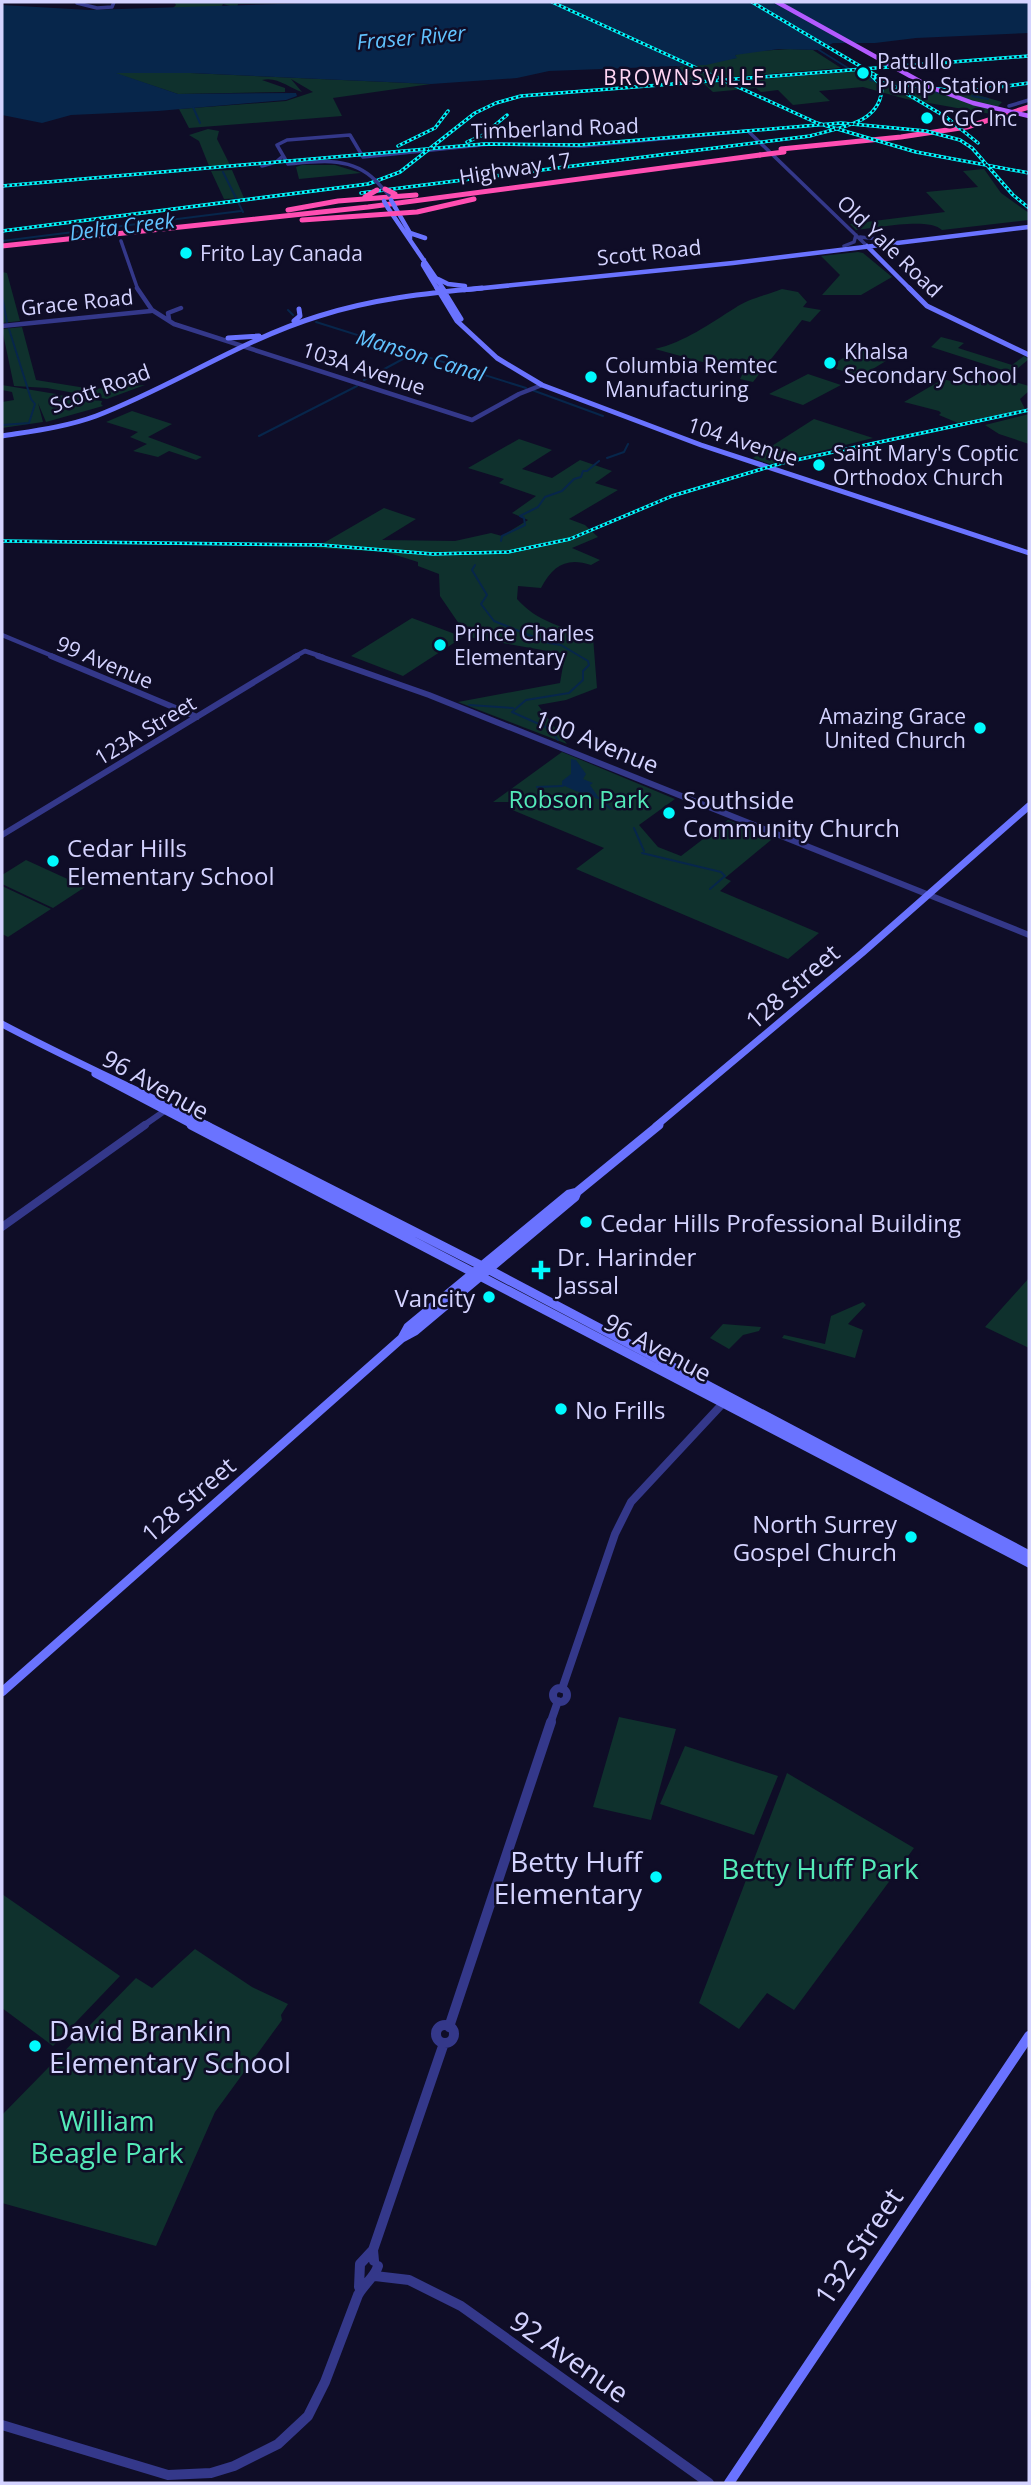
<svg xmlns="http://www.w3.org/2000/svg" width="1031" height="2485" font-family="'Open Sans',sans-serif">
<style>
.green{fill:#0f312d}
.water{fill:#07264b}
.pier{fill:#0f0d27}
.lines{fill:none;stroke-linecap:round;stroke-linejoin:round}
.stream{stroke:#07264b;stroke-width:2}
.tertiary-far4{stroke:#34388a;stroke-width:3.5}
.tertiary-far3{stroke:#34388a;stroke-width:4.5}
.tertiary-far2{stroke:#34388a;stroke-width:6}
.tertiary-far1{stroke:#34388a;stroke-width:8}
.tertiary{stroke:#34388a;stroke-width:10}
.secondary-far4{stroke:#6a73ff;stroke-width:4.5}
.secondary-far3{stroke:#6a73ff;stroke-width:5}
.secondary-far2{stroke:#6a73ff;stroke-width:7}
.secondary-far1{stroke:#6a73ff;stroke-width:9}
.secondary{stroke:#6a73ff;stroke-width:10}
.motorway{stroke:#ff4eb2;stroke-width:5}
.rail-casing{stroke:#00fafe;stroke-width:3.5}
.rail{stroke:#0f0d27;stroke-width:2;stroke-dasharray:2.5;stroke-linecap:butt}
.tertiary-bridge{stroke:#34388a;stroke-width:3.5}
.secondary-bridge{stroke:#6a73ff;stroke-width:4.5}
.primary-bridge{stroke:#b35aff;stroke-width:4.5}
.motorway-bridge{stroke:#ff4eb2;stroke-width:5}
.poi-dot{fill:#00fafe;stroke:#0f0d27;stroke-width:2.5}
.labels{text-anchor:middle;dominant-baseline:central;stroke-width:5;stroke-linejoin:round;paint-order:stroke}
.far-water-label{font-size:21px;font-style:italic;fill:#61c3ff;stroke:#0f0d27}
.far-poi-label{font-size:21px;fill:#d4d3ff;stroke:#0f0d27;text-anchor:start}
.far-neighbourhood-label{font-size:21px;letter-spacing:2px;fill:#ffd5f3;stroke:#0f0d27}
.far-street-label{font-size:21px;fill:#d4d3ff;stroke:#0f0d27}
.street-label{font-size:24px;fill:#d4d3ff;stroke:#0f0d27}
.park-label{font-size:24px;fill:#54eab8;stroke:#0f0d27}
.poi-label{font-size:24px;fill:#d4d3ff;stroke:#0f0d27;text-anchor:start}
.near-poi-label{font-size:28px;fill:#d4d3ff;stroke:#0f0d27;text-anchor:end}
.near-park-label{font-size:28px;fill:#54eab8;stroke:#0f0d27}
.near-street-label{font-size:28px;fill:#d4d3ff;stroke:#0f0d27}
</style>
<rect width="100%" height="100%" fill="#0f0d27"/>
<path class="green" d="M174,2H381L238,4L237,8L223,4L221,8L172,9L176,5Z
M790,49L813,50L841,68L697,80L681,78L671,68L736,58L735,55L741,52Z
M871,70L890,80L918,86L961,90L1002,102L991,114L906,99L863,87L819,91L830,101L793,105L778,90L761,92L756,88L713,92L704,84Z
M114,73H191L431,84L333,98L342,116L189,128L179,109L286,101L313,92L291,79L302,92C289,88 277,76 262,80L285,88V92L178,94Z
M208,129L219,131L217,139L230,165L209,166L199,141L189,135Z
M302,165H335L361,173L299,179L296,167Z
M984,169L1001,193L1029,213V220L942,230C929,217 875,228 856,230L850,224L945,212L926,192L978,187L963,171Z
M232,170L244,198L224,199L211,171Z
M858,252L863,253L892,277L861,295H822L840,275L821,256Z
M2,272L7,273L20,321L2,323Z
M782,289L798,292L807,302L803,307L821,310L810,322L802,320L753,382L740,379L743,373L655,349C685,342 709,324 735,308C747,299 767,295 782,289Z
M22,327L36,380L92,389L145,385L107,399L47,388L14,386L2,329Z
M941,337L964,343L958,348L1012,365L1024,356L1029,359L1012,373L931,347Z
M863,349L891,358L861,376L829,367L854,351Z
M808,374L841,385L803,405L769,394Z
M991,375L1029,386V391L1020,399L1025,409L958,423L939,415L941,413L939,411L904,402L943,379L958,383L967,377L984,381Z
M2,385L56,394L59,397L58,395L102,401L101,404L103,406L46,422L38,403L43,422L2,428V402L14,400L12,392L2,390Z
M132,411L172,424L148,437L202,457L196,460L169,451L158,457L133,451L147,444L130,437L138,432L106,422Z
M1029,414V444L999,434L985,425Z
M814,419L873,438L770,464L753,458Z
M519,439L552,450L522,469L552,478L580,460L612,471L595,483L618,490L569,519L585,525L598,537L572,548L600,560L591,565C567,557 553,565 541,588L518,586L517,599C537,622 565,628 593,637L597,688L566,700L538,705L567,744L458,702L560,683L565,654L468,637L440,596L439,574L418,566V562L386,552L315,548L384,508L416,519L382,540L455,541L491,533L502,536L528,520L512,513L536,496L499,483L504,479L468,468Z
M412,618L463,637L403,676L351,656Z
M562,752L675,799L639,825L658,847L681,856L728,820L771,837V840L725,878L731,881L720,891L819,933L788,959L576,869L604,848L510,809L513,804L511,802H493Z
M26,860L85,887L53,908L2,884V875Z
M2,886L51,909L8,937L2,934Z
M1029,1278V1348L985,1327Z
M863,1302L866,1305L848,1324L863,1330L855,1358L782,1338L784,1335L825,1344L831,1316Z
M723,1324L761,1327L759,1331L743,1335L729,1349L710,1338Z
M619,1717L676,1729L651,1820L593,1807Z
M685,1746L778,1776L754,1835L660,1804Z
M787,1773L914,1848L794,2010L767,1993L739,2029L699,2003Z
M2,1894L120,1976L53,2046L2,2008Z
M195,1949L252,1987L288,2004L281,2015L282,2020L215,2112L156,2246L2,2203V2115L136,1978L152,1988Z"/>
<path class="water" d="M343,2H1029V33L916,38L875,43H833L819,50L779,49L735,55L737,58L706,65L549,71L517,78L431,84L191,73H116L178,94L296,93L297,96L286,100L158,111L71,115L42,123L2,115V5L89,10Z
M571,759L576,760L586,774L583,779L593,783L590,785L599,798L597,799L588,792L581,793L562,785V781L571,774Z"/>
<path class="pier" d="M550,2H556L699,69H694Z"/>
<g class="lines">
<path class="stream" d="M819,50L848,68
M678,67L689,80
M870,80L940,93
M694,85L696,87
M972,96L988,99
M193,107L200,123
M223,172L243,212
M2,241L241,211
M2,296L7,322
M288,310L293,315
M316,322L526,388
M364,380L414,353
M532,390L603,416
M2,425L29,423L35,404L31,399L9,329
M259,436L357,386
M607,458L624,452L628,444
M501,541L502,536L525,525L524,518L520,516L538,507L545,497L562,491L574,479L581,477L583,471H587L599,461
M475,565L472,570L487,595L481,604L494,621L549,643L561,645L588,661L589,665L583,671V680L569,693L526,700L512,712L550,729L558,740
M469,705L513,708
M537,787L563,786
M599,798L611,809
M634,828L644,851
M642,853L721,872L725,876L710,889"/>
<path class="tertiary-far4" d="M77,3L97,8L112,7L114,2
M1009,106L1029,100
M262,166L276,162L283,156
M375,180C351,156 319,161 288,164L277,145L287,140L350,135L363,157L491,144L584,146L748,131L865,244
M860,237L887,240
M121,241L138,290
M844,246L854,242L856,235"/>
<path class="tertiary-far3" d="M137,288L152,310L174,324L472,420L519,394L542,385
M169,319L168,313L181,308
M2,326L151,311
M2,635L55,657
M294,657L305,651L323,657"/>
<path class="tertiary-far2" d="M51,656L197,717
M318,656L429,695L1029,935
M2,835L297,656
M143,1126L163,1112"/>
<path class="tertiary-far1" d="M2,1227L145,1125
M553 1695a7 7 0 1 1 14 0a7 7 0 1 1-14 0Z
M562,1689L615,1534L631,1502L726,1400
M550,1724L558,1701"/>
<path class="tertiary" d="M436 2034a9 9 0 1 1 18 0a9 9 0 1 1-18 0Z
M449,2027L551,1722
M373,2250L374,2261
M375,2276L409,2280L461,2306L709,2483
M359,2287L360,2264L373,2250L444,2043
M2,2425L168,2475L211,2473L234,2466L278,2444L308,2416L325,2382L358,2295C364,2284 375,2277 378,2266"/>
<path class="secondary-far4" d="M395,207L410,233V239
M388,208L444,290
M410,233L425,238
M867,246L911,290
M424,260L423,265L438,290
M438,279L448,284L465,286
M464,290L733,263L1029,227"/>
<path class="secondary-far3" d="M437,288L457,321L497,358L542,385L701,445L1029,553
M442,288L461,319
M909,288L927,306L1029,355
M294,321L300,316L299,309
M228,338L259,336
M2,436C33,431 66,427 96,416C172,387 241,340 319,316C372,299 427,293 482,288"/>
<path class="secondary-far2" d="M2,1024C70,1060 140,1091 209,1126
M95,1074L194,1126
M656,1126L862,953L1029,806"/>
<path class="secondary-far1" d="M191,1125L1029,1563
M205,1125L482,1266L1029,1555
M402,1338L408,1327L569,1194L577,1192L659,1125
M2,1692L402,1338L415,1331L575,1197L577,1192"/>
<path class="secondary" d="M729,2483L1029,2036"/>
<path class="motorway" d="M781,149L901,137L967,127L1029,107
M288,210L338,201L416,195
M302,220L417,212L474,199
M2,246L368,207L760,155"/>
<g class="rail-casing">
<path id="rail" d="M552,2L817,123L916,152L1029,173
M752,2L946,117L978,143
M900,84L962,92L1029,83
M467,142L483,135L507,115
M398,146L435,128L448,111
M2,186L484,144L580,145L841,123L926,131L960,140L972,148L1013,195L1029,208
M361,193L810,136C840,127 882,124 882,86L863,67
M2,231L368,184L400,172L475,113L496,103L521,96L1029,56
M2,541L321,545L433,554L508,552L570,539L672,496L782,463L1029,410"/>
</g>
<use href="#rail" class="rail"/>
<path class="tertiary-bridge" d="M375,180L389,195"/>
<path class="secondary-bridge" d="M391,200L395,207
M384,201L388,208"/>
<path class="primary-bridge" d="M777,2L930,87L973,103L1029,116"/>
<path class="motorway-bridge" d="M760,155L784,152
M385,189L395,194
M365,197L377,190"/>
</g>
<g class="poi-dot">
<circle cx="863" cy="73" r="7"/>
<circle cx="927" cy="118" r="7"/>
<circle cx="186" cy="253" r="7"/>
<circle cx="830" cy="363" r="7"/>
<circle cx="591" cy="377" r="7"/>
<circle cx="819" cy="465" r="7"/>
<circle cx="440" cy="645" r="7"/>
<circle cx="980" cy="728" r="7"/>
<circle cx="669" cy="813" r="7"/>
<circle cx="53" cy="861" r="7"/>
<circle cx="586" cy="1222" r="7"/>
<path d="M537.5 1259.5h7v7h7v7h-7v7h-7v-7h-7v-7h7z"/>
<circle cx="489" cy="1297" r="7"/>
<circle cx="561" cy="1409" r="7"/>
<circle cx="911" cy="1537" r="7"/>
<circle cx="656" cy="1877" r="7"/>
<circle cx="35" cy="2046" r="7"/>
</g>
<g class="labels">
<g class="far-water-label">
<text transform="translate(411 37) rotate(-5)">Fraser River</text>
<text transform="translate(122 226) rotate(-7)">Delta Creek</text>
<text transform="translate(421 355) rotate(17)">Manson Canal</text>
</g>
<g class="far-poi-label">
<text x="877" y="61">Pattullo<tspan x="877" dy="24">Pump Station</tspan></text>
<text x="941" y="118">CGC Inc</text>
<text x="200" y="253">Frito Lay Canada</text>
<text x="844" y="351">Khalsa<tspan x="844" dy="24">Secondary School</tspan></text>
<text x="605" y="365">Columbia Remtec<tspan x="605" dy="24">Manufacturing</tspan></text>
<text x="833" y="453">Saint Mary's Coptic<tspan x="833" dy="24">Orthodox Church</tspan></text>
<text x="454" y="633">Prince Charles<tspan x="454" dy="24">Elementary</tspan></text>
<text x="966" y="716" text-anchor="end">Amazing Grace<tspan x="966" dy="24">United Church</tspan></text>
</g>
<g class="far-neighbourhood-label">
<text x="685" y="77">BROWNSVILLE</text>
</g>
<g class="far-street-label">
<text transform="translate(555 128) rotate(-2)">Timberland Road</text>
<text transform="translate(515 168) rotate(-9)">Highway 17</text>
<text transform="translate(890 246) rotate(44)">Old Yale Road</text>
<text transform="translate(649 252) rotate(-6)">Scott Road</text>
<text transform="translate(77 302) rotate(-6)">Grace Road</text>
<text transform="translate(364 368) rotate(18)">103A Avenue</text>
<text transform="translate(100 388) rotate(-20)">Scott Road</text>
<text transform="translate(743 441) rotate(18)">104 Avenue</text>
<text transform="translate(105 662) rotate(23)">99 Avenue</text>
<text transform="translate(145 730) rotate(-31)">123A Street</text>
</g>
<g class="street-label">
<text transform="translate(597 741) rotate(22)">100 Avenue</text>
<text transform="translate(792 986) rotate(-41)">128 Street</text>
<text transform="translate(156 1084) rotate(29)">96 Avenue</text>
<text transform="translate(658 1347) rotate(28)">96 Avenue</text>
<text transform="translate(188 1499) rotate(-41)">128 Street</text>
</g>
<g class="park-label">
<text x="579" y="798">Robson Park</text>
</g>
<g class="poi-label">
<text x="683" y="799">Southside<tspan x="683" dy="28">Community Church</tspan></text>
<text x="67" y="847">Cedar Hills<tspan x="67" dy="28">Elementary School</tspan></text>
<text x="600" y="1222">Cedar Hills Professional Building</text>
<text x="557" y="1256">Dr. Harinder<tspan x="557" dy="28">Jassal</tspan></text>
<text x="475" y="1297" text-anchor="end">Vancity</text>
<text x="575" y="1409">No Frills</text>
<text x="897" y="1523" text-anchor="end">North Surrey<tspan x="897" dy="28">Gospel Church</tspan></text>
</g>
<g class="near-poi-label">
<text x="642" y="1861">Betty Huff<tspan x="642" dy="32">Elementary</tspan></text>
<text x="49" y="2030" text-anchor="start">David Brankin<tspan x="49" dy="32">Elementary School</tspan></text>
</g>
<g class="near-park-label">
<text x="820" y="1868">Betty Huff Park</text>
<text x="107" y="2120">William<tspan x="107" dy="32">Beagle Park</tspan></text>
</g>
<g class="near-street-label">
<text transform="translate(858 2246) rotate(-56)">132 Street</text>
<text transform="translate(570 2356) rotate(35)">92 Avenue</text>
</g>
</g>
<rect width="1031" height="2485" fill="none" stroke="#d4d3ff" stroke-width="7"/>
</svg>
